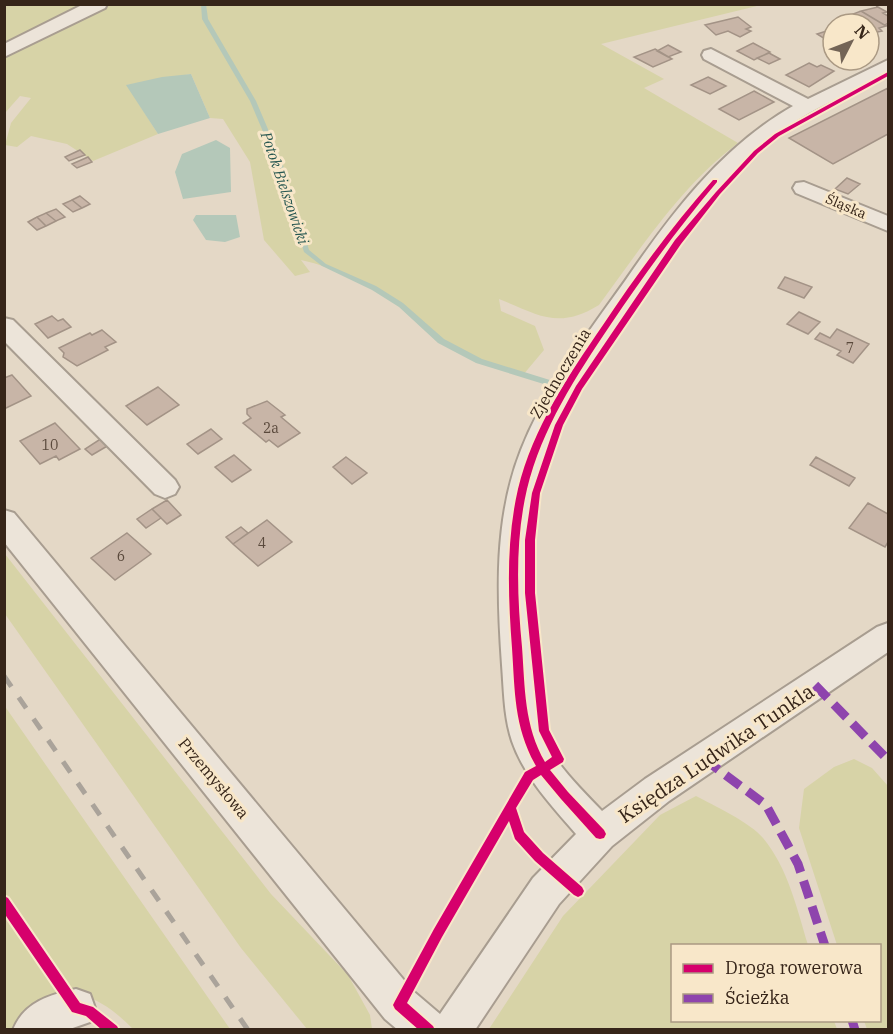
<svg xmlns="http://www.w3.org/2000/svg" width="893" height="1034" font-family="'IBM Plex Serif',serif">
<style>
.green{fill:#d7d3a7}
.water{fill:#b4c8b9}
.lines{fill:none;stroke-linecap:round;stroke-linejoin:round}
.stream{fill:#b4c8b9;fill-rule:evenodd}
.building{fill:#c8b5a7;stroke:#a39386;stroke-width:1.5}
.minor-casing{stroke:#a89d90;stroke-width:4}
.minor{fill:#ece4d9;fill-rule:evenodd}
.rail{stroke:#aaa39a;stroke-width:5;stroke-dasharray:13 13;stroke-linecap:butt}
.quiet{stroke:#8e44ad;stroke-width:9;stroke-dasharray:18 9;stroke-linecap:butt}
.cycleway-casing{stroke:#f8e7c9;stroke-width:4}
.cycleway{fill:#d6006c;fill-rule:evenodd}
.labels{text-anchor:middle;dominant-baseline:central;stroke-width:6;stroke-linejoin:round;paint-order:stroke}
.far-street-label{font-size:14px;fill:#362519;stroke:#f8e7c9}
.number-label{font-size:14px;fill:#5a493c}
.far-water-label{font-size:15px;font-style:italic;fill:#275751;stroke:#f8e7c9}
.street-label{font-size:16px;fill:#362519;stroke:#f8e7c9}
.near-street-label{font-size:20px;fill:#362519;stroke:#f8e7c9}
</style>
<rect width="100%" height="100%" fill="#e4d8c6"/>
<path class="green" d="M5,5H761L601,44L664,79L644,88L738,143C681,186 641,248 599,305C558,330 539,315 499,299L501,311L535,326L544,350L523,375C495,366 468,357 443,341C427,332 415,316 401,305C372,284 336,268 301,260L310,272L295,276L264,240L250,162L223,119L210,118L191,74L127,85L158,134L93,161L67,144L31,136L17,147L5,145L11,123L31,98L20,96L5,113Z
M5,554L271,894L348,975L370,1015L372,1029H307L241,948L5,614Z
M4,705L230,1029H133C117,1013 101,1000 79,994L25,1029H5Z
M854,759L872,768L888,786V1029H867L864,1021L880,1020V946L837,945L799,828L804,789L834,767Z
M696,796C713,805 751,823 763,838C788,868 797,909 808,945L672,946V1020L834,1021L837,1029H489L563,916L660,815Z"/>
<path class="water" d="M191,74L210,118L158,134L126,85L162,77Z
M216,140L230,148L231,192L183,199L175,172L182,154Z
M196,215H236L240,237L225,242L206,240L193,220Z"/>
<g class="lines">
<path class="stream" d="M201,4H206L208,19L256,101L282,162L309,250L326,264L376,286L403,303L444,339L482,359L553,381L554,383L553,385L550,386L476,363L438,343L399,307L372,290L322,266L304,252L276,162L250,101L202,19Z"/>
</g>
<path class="building" d="M876,6L887,12L883,13L888,16V23L885,25L887,26H886L861,11L878,7Z
M861,11L886,26L879,28L882,31L873,33L869,31V24L854,21L845,15L848,16Z
M738,17L751,27L746,29L751,31L740,37L728,31L716,35L705,25Z
M833,29V44L817,34Z
M753,43L770,52L754,60L737,51Z
M668,45L681,52L668,57L657,51Z
M655,49L672,59L653,67L634,57Z
M769,53L780,59L769,64L757,58Z
M809,63L817,67L821,65L834,71L809,87L786,75Z
M708,77L726,86L710,94L691,85Z
M888,88V134L833,164L789,138Z
M754,91L774,102L739,120L719,109Z
M80,150L85,155L69,161L65,157Z
M88,157L92,162L77,168L72,164Z
M847,178L860,184L848,194L835,189Z
M80,196L90,204L82,208L72,200Z
M72,200L82,208L73,212L63,204Z
M56,209L65,217L56,221L46,213Z
M46,213L56,221L46,226L37,217Z
M37,217L46,226L37,230L28,222Z
M785,277L812,287L804,298L778,288Z
M799,312L820,322L808,334L787,324Z
M52,316L58,321L63,319L71,327L48,338L35,324Z
M837,329L869,344L853,363L837,355L841,351L815,339L820,333L830,338Z
M102,330L116,342L105,347L108,350L77,366L63,357L64,353L59,348L90,333L92,335Z
M12,375L31,396L4,409V378Z
M158,387L179,405L147,425L126,406Z
M267,401L285,415L281,417L300,433L278,447L269,440L266,442L243,423L251,418L247,414V409Z
M55,423L80,449L59,460L56,456L40,464L20,441Z
M211,429L222,439L198,454L187,444Z
M102,438L109,445L92,455L85,449Z
M234,455L251,470L232,482L215,467Z
M346,457L367,473L352,484L333,467Z
M816,457L855,478L849,486L810,465Z
M167,500L181,515L167,524L152,509Z
M868,503L888,514V542L885,547L849,528Z
M152,509L161,518L146,528L137,519Z
M267,520L292,542L258,566L233,544Z
M241,527L248,533L233,544L226,537Z
M127,533L151,554L115,580L91,558Z"/>
<g class="lines">
<g class="minor-casing">
<path id="minor" d="M84,4H107L105,8L4,57V44Z
M711,49L808,99L888,60V73C847,95 802,112 766,142C706,191 663,258 621,322C590,369 557,415 541,470C524,527 527,591 532,651C535,680 533,717 547,745C561,770 583,791 602,811L645,779L877,627L888,623V652L669,801L612,846L559,904L475,1030H398L385,1019L4,542V510L14,513L413,991L440,1014L533,878L576,834C551,805 525,778 512,741C504,717 504,691 502,665C497,594 494,518 521,450C545,389 587,334 625,281C671,214 721,147 793,106L704,59L702,55L704,51Z
M804,182L888,216V231L796,193L793,188L796,183Z
M4,318L13,320L175,480L179,487L175,494L165,498L155,494L4,341Z
M76,989L90,994L95,1008L90,1022L67,1030H13C24,1002 49,995 76,989Z"/>
</g>
<use href="#minor" class="minor"/>
<path class="rail" d="M4,676L248,1030"/>
<path class="quiet" d="M815,685L888,760
M704,759L766,805L798,864L825,946
M852,1020L855,1030"/>
<g class="cycleway-casing">
<path id="cycleway" d="M888,72V76L779,136L758,153L720,194L681,244L582,389L563,425L540,493L535,540V593L549,730L564,759L563,762L550,770L568,792L604,830L606,834L604,838L600,839L596,838L561,799L541,775L533,780L516,808L524,832L543,853L582,887L584,891L582,895L578,897L574,895L535,861L515,839L509,821L442,937L407,1003L433,1026L435,1030H419L395,1009L393,1005L395,1001L434,929L525,772L536,766C514,727 515,692 512,648C508,595 506,541 518,489C533,428 568,376 603,325C637,274 673,225 713,180H717V182C679,227 644,275 611,324C576,376 542,428 527,489C515,540 517,595 522,647C525,687 524,726 545,762L552,757L539,731L525,593V540L532,493L555,425L576,386L675,240L716,192L754,151L775,134Z
M4,896L8,898L80,1003L93,1007L117,1026L119,1030H102L86,1016L72,1012L4,913Z"/>
</g>
<use href="#cycleway" class="cycleway"/>
</g>
<g class="labels">
<g class="far-street-label">
<text transform="translate(846 206) rotate(23)">Śląska</text>
</g>
<g class="number-label">
<text x="850" y="348">7</text>
<text x="271" y="428">2a</text>
<text x="50" y="445">10</text>
<text x="262" y="543">4</text>
<text x="121" y="556">6</text>
</g>
<g class="far-water-label">
<text transform="translate(285 188) rotate(71)">Potok Bielszowicki</text>
</g>
<g class="street-label">
<text transform="translate(560 373) rotate(-59)">Zjednoczenia</text>
<text transform="translate(214 778) rotate(50)">Przemysłowa</text>
</g>
<g class="near-street-label">
<text transform="translate(716 753) rotate(-34)">Księdza Ludwika Tunkla</text>
</g>
</g>
<rect width="893" height="1034" fill="none" stroke="#362519" stroke-width="12"/>
<rect x="671" y="944" width="210" height="78" fill="#f8e7c9" stroke="#aa9983" stroke-width="1.5"/>
<rect x="683" y="964" width="30" height="9" fill="#d6006c" stroke="#aa9983" stroke-width="1.5"/>
<text x="725" y="974" font-size="18" fill="#362519">Droga rowerowa</text>
<rect x="683" y="994" width="30" height="9" fill="#8e44ad" stroke="#aa9983" stroke-width="1.5"/>
<text x="725" y="1004" font-size="18" fill="#362519">Ścieżka</text>
<g transform="translate(851 42) rotate(48)"><circle r="28" fill="#f8e7c9" stroke="#aa9983" stroke-width="1.5"/>
<path d="M0-4.5L10 22L0 15L-10 22Z" fill="#736456"/>
<text y="-9" font-size="16" font-weight="bold" text-anchor="middle" fill="#362519">N</text>
</g>
</svg>
